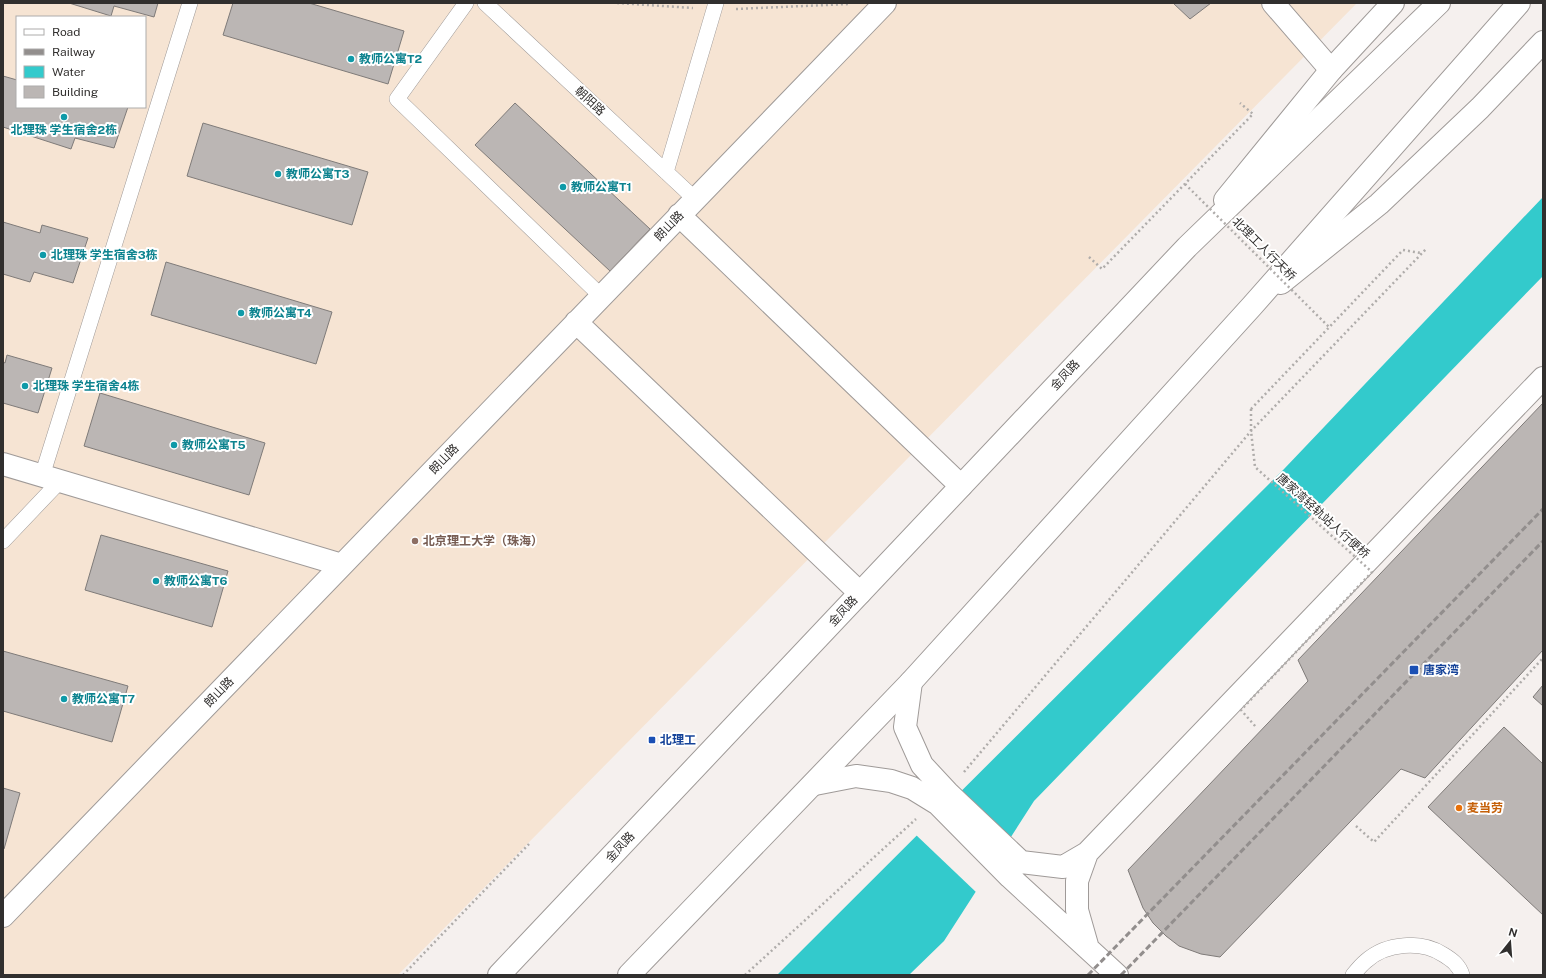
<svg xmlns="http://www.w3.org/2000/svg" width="1546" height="978" font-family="'Public Sans','Noto Sans SC',sans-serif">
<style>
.education{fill:#f6e4d3;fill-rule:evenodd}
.water{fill:#33cacc}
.pier{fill:#f5f0ee}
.building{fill:#bbb6b4;stroke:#7f7b79}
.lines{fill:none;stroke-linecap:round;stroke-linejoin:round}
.service-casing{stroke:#9f9a98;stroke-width:16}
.minor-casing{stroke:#9f9a98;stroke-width:24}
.primary-casing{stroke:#9f9a98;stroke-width:24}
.trunk-casing{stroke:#9f9a98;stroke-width:24}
.path{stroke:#afacaa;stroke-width:2.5;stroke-dasharray:2 3;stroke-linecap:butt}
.service{stroke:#fff;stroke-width:15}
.minor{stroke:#fff;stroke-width:22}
.primary{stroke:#fff;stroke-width:22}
.trunk{stroke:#fff;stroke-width:22}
.rail{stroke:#928e8d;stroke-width:3;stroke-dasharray:6 3;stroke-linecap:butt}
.path-bridge{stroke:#afacaa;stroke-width:2.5;stroke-dasharray:2 3;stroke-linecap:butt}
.culture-dot{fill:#0f9aa8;stroke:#fff;stroke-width:1.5}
.education-dot{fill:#8d6e63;stroke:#fff;stroke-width:1.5}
.transit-dot{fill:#1a4fb4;stroke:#fff;stroke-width:1.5}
.food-dot{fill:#e8710a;stroke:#fff;stroke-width:1.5}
.labels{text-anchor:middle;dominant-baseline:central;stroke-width:4;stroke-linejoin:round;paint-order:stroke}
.culture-label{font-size:12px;font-weight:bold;fill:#0d838f;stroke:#fff;text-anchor:start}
.street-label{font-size:12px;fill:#312f2e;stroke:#fff}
.education-label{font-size:12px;font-weight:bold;fill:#785e54;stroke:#fff;text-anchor:start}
.transit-label{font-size:12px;font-weight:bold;fill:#164399;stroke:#fff;text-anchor:start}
.food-label{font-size:12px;font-weight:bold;fill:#c56008;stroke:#fff;text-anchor:start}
</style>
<rect width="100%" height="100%" fill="#f5f0ee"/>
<path class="education" d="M3,3H1357L398,975H3ZM17,17H145V107H17Z"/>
<path class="water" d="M1543,197V276L1034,801L944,941L909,975H777L1285,468Z"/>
<path class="pier" d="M960,790L1012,839L977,893L915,834Z"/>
<path class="building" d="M69,3H158L154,17L114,6L111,16Z
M233,3H309L404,31L388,84L223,35Z
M1173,3H1211L1190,19Z
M3,76L17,80V107H128L114,148L75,138L71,149L3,127Z
M515,103L650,229L610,271L475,145Z
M203,123L368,172L352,225L187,176Z
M3,222L40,233L42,225L88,238L73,283L34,272L30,282L3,274Z
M166,262L332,312L316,364L151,315Z
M7,355L52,368L38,413L3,403V362L5,363Z
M100,393L265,443L249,495L84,446Z
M1543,403V650L1425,778L1401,769L1220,957L1201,954L1179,946L1166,936L1153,923L1143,908L1128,870L1308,681L1298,660Z
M101,535L228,571L212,627L85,590Z
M3,651L128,686L112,742L3,711Z
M1543,685V706L1533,697Z
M1504,727L1543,764V915L1428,807Z
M3,788L20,793L4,849L3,848Z"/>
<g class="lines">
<g class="service-casing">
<path id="service" d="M466,3L397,99L601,296
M485,3L695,199
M666,172L716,3
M42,476L190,3
M3,541L60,481
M1353,975C1357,970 1361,965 1366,961C1386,943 1421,940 1444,955C1452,960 1459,965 1462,975"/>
</g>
<g class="minor-casing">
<path id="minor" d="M1273,3L1331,70
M679,215L961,486
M576,322L860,593
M3,464L342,565
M911,682L905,727L922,765L948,793L1021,862L1063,867L1087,853
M815,784L856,776L891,781L912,788L938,804L1010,877L1117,975
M3,916L885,3
M1087,945L1077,910V881L1087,853L1543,378"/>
</g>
<g class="primary-casing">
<path id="primary" d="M1225,200L1331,70L1393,3
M1281,283L1379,204L1480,108L1543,42"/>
</g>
<g class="trunk-casing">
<path id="trunk" d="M499,975L1187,247L1439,3
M629,975L911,682L1252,306L1519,3"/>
</g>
<path class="path" d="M617,3L693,8
M736,9L849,4
M1089,257L1102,269L1253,114L1240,103
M1251,409L1403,250L1421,253
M964,772L1251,431L1427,248
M1356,826L1374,842L1543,658
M403,975L529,844
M745,975L916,819"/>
<use href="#service" class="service"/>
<use href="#minor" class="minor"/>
<use href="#primary" class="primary"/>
<use href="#trunk" class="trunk"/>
<path class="rail" d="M1088,975L1543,509
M1121,975L1543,541"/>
<path class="path-bridge" d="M1185,184L1330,328
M1251,409V431L1255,467L1372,572L1241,710L1256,727"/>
</g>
<g class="culture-dot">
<circle cx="351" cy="59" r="4"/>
<circle cx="64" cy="117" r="4"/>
<circle cx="278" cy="174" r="4"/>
<circle cx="563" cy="187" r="4"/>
<circle cx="43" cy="255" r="4"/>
<circle cx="241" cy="313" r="4"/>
<circle cx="25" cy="386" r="4"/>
<circle cx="174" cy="445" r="4"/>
<circle cx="156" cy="581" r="4"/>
<circle cx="64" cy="699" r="4"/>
</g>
<circle class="education-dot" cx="415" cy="541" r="4"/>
<g class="transit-dot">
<rect x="1409" y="665" width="10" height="10" rx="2"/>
<rect x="648" y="736" width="8" height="8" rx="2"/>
</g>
<circle class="food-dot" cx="1459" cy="808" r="4"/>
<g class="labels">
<g class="culture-label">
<text x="359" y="59">教师公寓T2</text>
<text x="64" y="130" text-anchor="middle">北理珠 学生宿舍2栋</text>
<text x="286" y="174">教师公寓T3</text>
<text x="571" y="187">教师公寓T1</text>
<text x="51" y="255">北理珠 学生宿舍3栋</text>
<text x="249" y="313">教师公寓T4</text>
<text x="33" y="386">北理珠 学生宿舍4栋</text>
<text x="182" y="445">教师公寓T5</text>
<text x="164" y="581">教师公寓T6</text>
<text x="72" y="699">教师公寓T7</text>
</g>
<g class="street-label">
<text transform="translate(590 101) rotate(43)">朝阳路</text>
<text transform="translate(669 226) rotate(-46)">朗山路</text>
<text transform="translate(1264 249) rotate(45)">北理工人行天桥</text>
<text transform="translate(1065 375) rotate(-47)">金凤路</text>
<text transform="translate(444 459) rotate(-46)">朗山路</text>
<text transform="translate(1323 516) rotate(42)">唐家湾轻轨站人行便桥</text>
<text transform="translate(843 611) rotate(-47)">金凤路</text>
<text transform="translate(219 692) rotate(-46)">朗山路</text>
<text transform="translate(620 847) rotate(-47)">金凤路</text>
</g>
<g class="education-label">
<text x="423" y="541">北京理工大学（珠海）</text>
</g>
<g class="transit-label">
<text x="1423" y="670">唐家湾</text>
<text x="660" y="740">北理工</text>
</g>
<g class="food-label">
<text x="1467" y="808">麦当劳</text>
</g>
</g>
<rect width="1546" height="978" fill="none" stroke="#312f2e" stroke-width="8"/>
<rect x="16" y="16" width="130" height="92" fill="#ffffff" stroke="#adacab"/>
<rect x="24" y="29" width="20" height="6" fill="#ffffff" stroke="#adacab"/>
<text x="52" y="36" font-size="12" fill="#312f2e">Road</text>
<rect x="24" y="49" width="20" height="6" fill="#928e8d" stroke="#adacab"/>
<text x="52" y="56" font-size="12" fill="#312f2e">Railway</text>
<rect x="24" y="66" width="20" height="12" fill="#33cacc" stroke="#adacab"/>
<text x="52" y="76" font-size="12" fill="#312f2e">Water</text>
<rect x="24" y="86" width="20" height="12" fill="#bbb6b4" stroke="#adacab"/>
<text x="52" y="96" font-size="12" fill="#312f2e">Building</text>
<g transform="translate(1510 942) rotate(17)" stroke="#ffffff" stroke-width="3" paint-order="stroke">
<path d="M0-3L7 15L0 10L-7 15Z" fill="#312f2e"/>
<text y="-6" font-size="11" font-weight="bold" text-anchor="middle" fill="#312f2e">N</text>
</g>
</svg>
